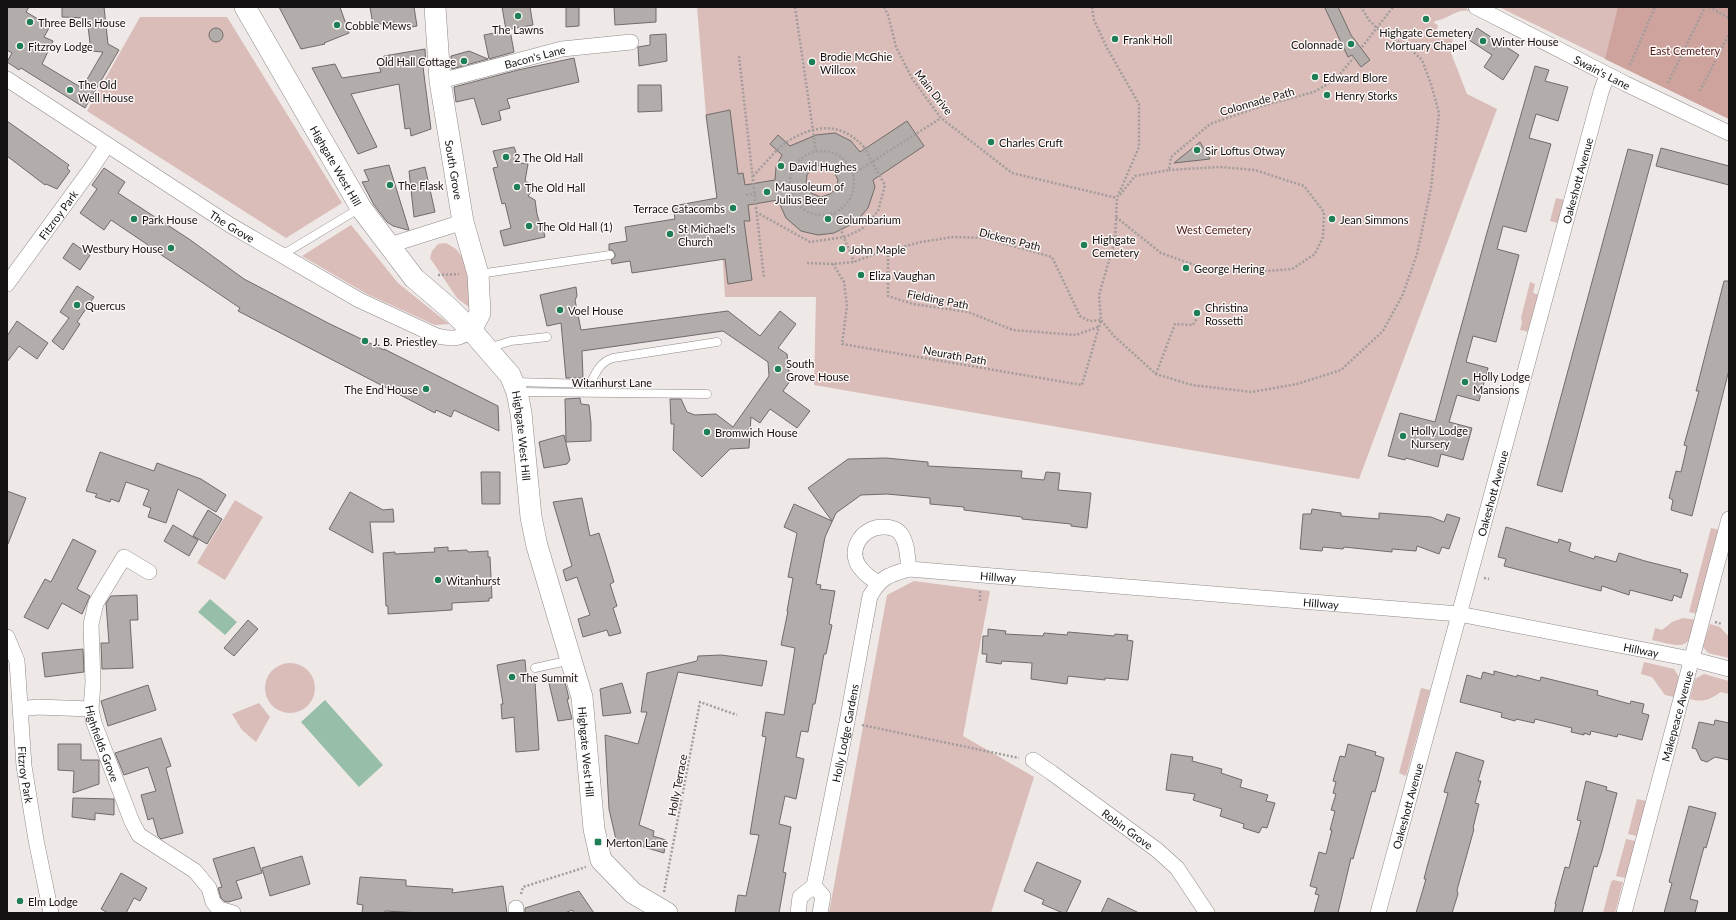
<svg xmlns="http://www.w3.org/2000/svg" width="1736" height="920" font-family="Lato,sans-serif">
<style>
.green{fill:#dabcb8}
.forest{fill:#cea39e}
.water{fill:#97bea8}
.building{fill:#b2acab;stroke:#716c6b;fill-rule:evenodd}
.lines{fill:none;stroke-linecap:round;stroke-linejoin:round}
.lane-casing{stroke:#8f8a89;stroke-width:9}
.street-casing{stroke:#8f8a89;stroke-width:16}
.secondary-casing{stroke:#8f8a89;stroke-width:22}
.path{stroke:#a29d9c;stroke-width:2.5;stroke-dasharray:2 2;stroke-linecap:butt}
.lane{stroke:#fff;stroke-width:8}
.street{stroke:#fff;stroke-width:15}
.secondary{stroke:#fff;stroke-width:21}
.path-bridge{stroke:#a29d9c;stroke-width:2.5;stroke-dasharray:2 2;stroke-linecap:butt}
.poi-dot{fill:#1e7e55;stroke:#fcf6f5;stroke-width:1.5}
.labels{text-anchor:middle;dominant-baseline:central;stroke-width:3;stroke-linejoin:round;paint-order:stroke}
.poi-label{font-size:11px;fill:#141212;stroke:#fcf6f5;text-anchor:start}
.park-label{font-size:11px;fill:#4f1a16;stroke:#fcf6f5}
.street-label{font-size:11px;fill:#141212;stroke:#fcf6f5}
</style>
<rect width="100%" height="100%" fill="#eee8e7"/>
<path class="green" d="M697,7H1462L1474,11C1454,8 1452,18 1435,21L1434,23L1438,25L1436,32L1453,35L1451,53L1467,94L1497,109L1359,479L814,385L816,297H725L721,230L706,115Z
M1499,7H1729V119Z
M140,17H227L342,203L286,238L87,111Z
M1556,198L1564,200L1558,223L1550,221Z
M351,225L398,283L449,324L435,325L367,294L302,256Z
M446,243L456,249L468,265L470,308L457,298L430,258L432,251L438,244Z
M1530,282L1535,284L1533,293L1539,295L1529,332L1520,330L1522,322L1521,318Z
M235,500L263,517L225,580L197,563Z
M1711,528L1720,530L1698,614L1689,612Z
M914,581L990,591L963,736L1034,777L991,913H829L887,595Z
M1683,618L1697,620C1688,653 1681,646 1652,640L1655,628L1662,630L1672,622Z
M1710,624L1720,627L1729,637V658L1708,653L1703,647Z
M1644,662L1674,669L1679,677L1674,697L1665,695L1652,677L1641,674Z
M265 688a25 25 0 1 1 50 0a25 25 0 1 1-50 0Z
M1704,674L1729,681V694L1721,692C1710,699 1704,703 1690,699L1695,679Z
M1421,688L1430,690L1406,776L1399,773Z
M259,703L270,717L256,742L242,730L232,714Z
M1637,799L1646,801L1637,836L1628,834Z
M1626,839L1636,841L1626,878L1616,876Z
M1613,880L1623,882L1615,913H1603L1611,882Z"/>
<path class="forest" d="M1618,7H1729V119L1605,59Z"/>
<path class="water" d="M210,599L237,622L225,635L198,612Z
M325,700L383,765L359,787L301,722Z"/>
<path class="building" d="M7,7H29L26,12L50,26L44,37L53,41L42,64L82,88L103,52L91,51L87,18L62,17V7H104L108,44L119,50L85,108L21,68L19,70L7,62L12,53L7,50Z
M279,7H340L349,33L324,43L325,44L301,49Z
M370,7H414L417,26L396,30L394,22L373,25Z
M502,7H530L533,25L506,30Z
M566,7H579V26L566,27Z
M614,7H656V22L615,25Z
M1327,7H1338L1351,35L1370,60L1361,67L1352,55L1348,57L1325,8Z
M1477,28L1519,55L1503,80L1484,67L1492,55L1469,40Z
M209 35a7 7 0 1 1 14 0a7 7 0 1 1-14 0Z
M510,30L514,52L489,59L484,35Z
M666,34L667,61L639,66L638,47L650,45V35Z
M425,49L426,66L423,67L431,129L411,136L410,128L405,129L399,84L351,94L377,147L358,154L312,68L335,64L342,78L381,72L379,66L384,65V56Z
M469,51L488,59L452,69L451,56Z
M574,58L579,82L507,99L510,108L499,111L501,120L482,125L474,98L456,102L454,87L518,70Z
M1535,66L1549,70L1545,81L1568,87L1558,121L1536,114L1529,138L1551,144L1526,232L1503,226L1497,249L1519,255L1496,342L1473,336L1466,362L1488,368L1479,401L1457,395L1449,422L1472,428L1463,460L1441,454L1438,467L1406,458L1405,460L1388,456L1400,413L1435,422L1486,236Z
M638,85H661L662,111L638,112Z
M730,110L738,174L743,173L745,185L775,180L776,167L782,155L770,144L778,135L790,146L816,135L835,133L851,141L860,152L907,121L924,146L873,180L875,187L868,208L856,222L834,233L818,235L801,231L786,218L778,200L748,205L750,221H744L752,280L728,284L725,259L632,273L630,261L612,264L611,260L615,257V254L612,250H609V244L627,241L625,227L675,219L673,206L717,198L706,115ZM819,165L827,166L833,170L838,180L836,189L830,194L821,197L811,193L806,184L807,175L812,169Z
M7,121L69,165L67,168L70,171L57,189L46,184L45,185L7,156Z
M1200,142L1210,159L1174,163Z
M514,147L520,163L528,164L525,181L535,187L528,196L535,200L537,214L540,224H542L545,237L504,246L500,231L511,228L505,203L502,204L493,168L498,167L493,151Z
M1661,148L1729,166V185L1656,166Z
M1628,149L1653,155L1562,492L1537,485Z
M389,165L409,230H408L393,226L387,222L374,205L362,182L369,181L364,170Z
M425,167L435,212L414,217L409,171Z
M104,168L125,182L118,193L189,239L244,279L328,323L384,350V349L498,406L499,431L454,410L451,417L436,410L435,413L238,311L240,308L157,252H153L147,248L148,245L111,220L104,230L80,213L97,189L92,185Z
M73,243L90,255L80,270L63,258Z
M1724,281H1729V370L1692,516L1671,510L1673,500L1669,498L1676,471L1681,472L1687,446L1684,445L1699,391H1696Z
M77,286L94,297L77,322L80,324L63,350L52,341L69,318L60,312Z
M576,287L577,296L575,300L581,330L728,311L760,336L780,311L796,324L778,348L787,354L790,381L783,391L810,411L797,428L770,409L760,423L751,417L749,448L730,449L702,477L673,450L674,424H671L670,399H681L687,412L695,415L716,414L733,427L769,376L768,362L723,331L582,351L583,378H566L561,323L547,326L540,295Z
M17,321L48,343L37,359L19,346L7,362V336Z
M580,398L581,404L589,405L591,423V441L566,442L565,399Z
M564,435L570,460L567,464L544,468L539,442Z
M100,452L154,471L157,463L201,479L226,495L216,512L178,489L166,523L148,517L151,508L143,505L149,490L126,482L119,502L111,499L110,502L95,497L97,494L86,491Z
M886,458L928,462V466L1022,471L1021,478L1044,480L1046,472L1060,473L1058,490L1091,493L1087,528L1071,526V524L1022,519V517L964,510V507L930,504V498L887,494L861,495L836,513L825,537L816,584L821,585L820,589L835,591L829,624L832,625L826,654H824L815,704H813L808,732L801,731L796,757L804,759L796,799L785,796L779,824L791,827L783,872L786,873L779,913H735L738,895L746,896L759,835L750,834L766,737L762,736L766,712L784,715L795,648L781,645L788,611H787L793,578L788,577L797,533L784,527L794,504L832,521L808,488L848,459Z
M481,472H500V504H482Z
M7,491L26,498L8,544L7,543Z
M350,492L383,510L393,509L394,522H370L373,553L329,529Z
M582,498L590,536L599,533L614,582L610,584L617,606L613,608L621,633L609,636L607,630L583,637L578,619L590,615L577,577L566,581L563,570L572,566L553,502Z
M1312,509L1341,513V516L1379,519V513L1431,517L1444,522L1447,514L1460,518L1449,549L1442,547L1439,554L1417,546L1416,551L1392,549V552L1344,547L1343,549L1323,547L1322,551L1300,549L1303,514H1311Z
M208,510L222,519L207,544L193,536Z
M173,525L198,540L189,556L164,541Z
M1506,527L1558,543L1559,539L1571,543L1569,551L1594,559L1595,556L1616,562L1619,553L1645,561L1681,570L1680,572L1688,574L1681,598L1674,595L1672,601L1630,590L1629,595L1602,586L1601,591L1504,566L1506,559L1498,557Z
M73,539L96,551L77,589L90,596L82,614L62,603L48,629L24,617L45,579L51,582Z
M448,547V551L467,550L468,552L488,551V557H490L492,598H489V601L452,603V610L388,614V606H386L383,553L395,552V554L435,552L434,548Z
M137,595L138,620H130L133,668L102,669L101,643H109L106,603L111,596Z
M248,620L258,629L234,656L224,648Z
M988,629L1006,631L1005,634L1043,636L1044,633L1067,635L1068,632L1114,636L1115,634L1128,635L1127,640L1133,641L1128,680L1105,678V680L1068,676L1067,684L1031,679L1032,663L1002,661L1001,664L986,662L987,654H982L983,636H988Z
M83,649L84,672L45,677L42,653Z
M721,655L767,661L762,686L678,672L639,825L654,831L653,836L666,840L664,853L634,844L632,848L617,844L609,809L605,735L638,744L647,712H641L647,673L697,661L698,656Z
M522,660H525L527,683L535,681L539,750L516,752L514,717L502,719L501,704H503L497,665Z
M1494,671L1517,677V675L1540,681L1541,677L1598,691L1597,695L1630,704L1631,701L1644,704L1642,713L1649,715L1642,740L1618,734L1617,737L1591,731L1590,735L1584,733V735L1571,732L1572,728L1535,719L1534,723L1516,719L1515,721L1501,717L1502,713L1460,702L1467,675L1481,679L1483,672L1494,675Z
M563,676L567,690L569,699H567L572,719L558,721L548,679Z
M622,683L631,713L603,716L600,689Z
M148,685L156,710L108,726L101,701Z
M1715,720L1729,723V760L1715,757L1707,762L1701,760L1696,749L1692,748L1699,722L1714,725Z
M161,738L171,766L166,768L183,833L161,839L158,836L153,818L148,820L141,795L156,791L148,767L124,775L115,753Z
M58,744H81V760H99V784L73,793L74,771L58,770Z
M1348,744L1376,752L1375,755L1384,758L1375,792L1372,791L1353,859L1351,858L1338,913H1314L1319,895L1315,894L1317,888L1310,886L1319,852L1326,854L1332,830H1330L1335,811L1331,810L1336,794L1333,793L1336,782L1333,781L1340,756L1345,757Z
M1456,752L1484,761L1478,781H1481L1475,803L1479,804L1473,828L1474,829L1457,890L1458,894L1452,913H1416L1426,879H1424L1427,867L1448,793L1444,792Z
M1171,754L1193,757L1192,761L1222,769L1221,773L1242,780L1240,787L1268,795L1266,801L1275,803L1267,828L1262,827L1259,833L1243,828L1244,824L1220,816L1222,809L1193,800L1195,794L1166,790Z
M1586,781L1607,787L1606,790L1617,793L1602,851L1597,867L1594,866L1582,913H1554L1556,904H1555L1565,867L1569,868L1581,821L1577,820Z
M73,798L114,799V815L95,813V820L72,817Z
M1689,806L1716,813L1706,848L1704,847L1690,899L1698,901L1695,913H1664L1672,883L1669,882Z
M254,847L262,873L236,881L242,898L228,902L224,901L221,898L218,888L222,887L213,859Z
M302,856L310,884L270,896L262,868Z
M1037,862L1081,881L1066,913H1063L1042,904L1044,900L1024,891Z
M121,873L147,888L140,901L134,898L126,913H108L101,909Z
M360,877L406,880V886L453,889L452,893L503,886L507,913H421L385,911V913H362L363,905L357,904Z
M579,891L594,913H574L572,910L565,913H525V908Z
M1108,898L1139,913H1101Z"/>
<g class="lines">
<g class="lane-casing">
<path id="lane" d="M282,255L360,208
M479,274L610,255
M488,348L511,341L547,337
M514,382L590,384C596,372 600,362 613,358L717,342
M518,392L707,394
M535,668L571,660"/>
</g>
<g class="street-casing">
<g id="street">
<path id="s1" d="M1476,7L1626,84L1729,133"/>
<path id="s2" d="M7,79L230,225L359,300L437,336C452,339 459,340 471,330"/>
<path id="s3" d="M440,81L562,49L631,42"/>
<path d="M390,245L463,222"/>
<path id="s4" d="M7,284L91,169L107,145"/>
<path id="s5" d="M149,572L124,557L96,603L91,624L93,683L91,709L94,723L132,822L139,835L195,871L209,888L213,902L219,909L233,913"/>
<path d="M877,583C873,579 867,576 863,571C845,554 860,526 884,527C890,527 897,529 900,533C908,543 907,557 909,569"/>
<path id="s6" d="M7,637L17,661L24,766L36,840L51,913"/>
<path d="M21,709L37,707L91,709"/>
<path id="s7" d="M1033,760L1052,773L1157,850L1177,868L1207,913"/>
<path d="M814,886L823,896L820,913"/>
<path d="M516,908V913"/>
<path id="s8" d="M798,913L800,897L814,886L847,722L870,596C881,577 888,575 909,569L1459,614L1691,659L1729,669"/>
<path id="s9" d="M1378,913L1601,92L1607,75"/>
<path id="s10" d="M1624,913L1729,519"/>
</g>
</g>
<g class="secondary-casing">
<g id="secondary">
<path id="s11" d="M245,7L361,208L414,278L449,308L471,330L510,375L517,392L521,413L531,517L537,546L582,697L594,829L601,860L633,893L667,913"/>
<path id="s12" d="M435,7L440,81L463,222L478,274L480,313L471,330"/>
</g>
</g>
<path class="path" d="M795,7L816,151
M884,7L888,15L896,47L913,80L941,118L1012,173L1117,198
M1092,7L1094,20L1107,48L1139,104V147L1117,198L1115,240L1099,295L1101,320L1114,336L1156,374L1192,385L1252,392L1297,384L1341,370L1383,331L1403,294L1417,254L1431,188L1439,113L1431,84L1422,60L1407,46L1393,39L1377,28L1369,20L1361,7
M1709,7L1729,18
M1362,47L1393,7
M1493,48L1494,49L1502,37
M739,56L764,278
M1630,65L1655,7
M1668,83L1705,7
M1700,91L1729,34
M790 183a32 32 0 1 1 64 0a32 32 0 1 1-64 0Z
M853,174L941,118
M753,176C762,167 778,147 788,141C816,124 841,122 864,147
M777,191L790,186
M746,195L758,193
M1120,195L1135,176L1169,170L1171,157L1210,124L1262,106L1314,92L1336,79L1355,56
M756,212L810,242L845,237L862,229L878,211L885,185L882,180
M834,213L854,262
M1116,217L1161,253L1200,267L1243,273L1292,269L1315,254L1323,237L1324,212L1304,186L1255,170L1220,167L1169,170
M888,251V296L913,304L968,312L1013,330L1076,335L1098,327
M807,263L833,264L854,262L872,255L921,242L953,237L984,238L1052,257L1080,316L1089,321L1101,320L1082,385L842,344L847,306L844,282L833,264
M438,275L459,274
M1156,374L1175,324L1193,325L1198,316
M1484,578L1489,579
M980,601V589
M1715,622L1722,624
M862,725L1019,758
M664,892L700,702L737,715
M521,894L523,887L586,867"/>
<use href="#lane" class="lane"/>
<use href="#street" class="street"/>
<use href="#secondary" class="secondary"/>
<path class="path-bridge" d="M864,147L882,180"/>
</g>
<g class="poi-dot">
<circle cx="518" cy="16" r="4"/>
<circle cx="1426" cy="19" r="4"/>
<circle cx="30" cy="22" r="4"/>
<circle cx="337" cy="25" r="4"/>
<circle cx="1115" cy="39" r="4"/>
<circle cx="1483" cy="41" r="4"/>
<circle cx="1351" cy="44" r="4"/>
<circle cx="20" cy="46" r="4"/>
<circle cx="464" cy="61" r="4"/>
<circle cx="812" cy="62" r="4"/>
<circle cx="1315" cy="77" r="4"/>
<circle cx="70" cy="90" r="4"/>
<circle cx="1327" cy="95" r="4"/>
<circle cx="991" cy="142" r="4"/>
<circle cx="1197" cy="150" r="4"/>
<circle cx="506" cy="157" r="4"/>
<circle cx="781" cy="166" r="4"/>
<circle cx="390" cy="185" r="4"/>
<circle cx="517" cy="187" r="4"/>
<circle cx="767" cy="192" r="4"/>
<circle cx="733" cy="208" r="4"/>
<circle cx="134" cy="219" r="4"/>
<circle cx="828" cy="219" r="4"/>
<circle cx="1332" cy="219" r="4"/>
<circle cx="529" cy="226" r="4"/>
<circle cx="670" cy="234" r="4"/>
<circle cx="1084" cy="245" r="4"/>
<circle cx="171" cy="248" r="4"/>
<circle cx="842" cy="249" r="4"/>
<circle cx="1186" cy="268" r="4"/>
<circle cx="861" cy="275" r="4"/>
<circle cx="77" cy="305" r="4"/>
<circle cx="560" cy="310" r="4"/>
<circle cx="1197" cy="313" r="4"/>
<circle cx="365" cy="341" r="4"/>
<circle cx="778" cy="369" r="4"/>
<circle cx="1465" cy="382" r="4"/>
<circle cx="426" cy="389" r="4"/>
<circle cx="707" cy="432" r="4"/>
<circle cx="1403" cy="436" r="4"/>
<circle cx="438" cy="580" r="4"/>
<circle cx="512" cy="677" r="4"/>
<rect x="594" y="838" width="8" height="8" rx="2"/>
<circle cx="20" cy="901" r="4"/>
</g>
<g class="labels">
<g class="poi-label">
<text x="38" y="22">Three Bells House</text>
<text x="345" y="25">Cobble Mews</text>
<text x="518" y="29" text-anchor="middle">The Lawns</text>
<text x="1426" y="32" text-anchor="middle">Highgate Cemetery<tspan x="1426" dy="13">Mortuary Chapel</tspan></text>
<text x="1123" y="39">Frank Holl</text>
<text x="1491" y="41">Winter House</text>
<text x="1343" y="44" text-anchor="end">Colonnade</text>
<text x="28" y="46">Fitzroy Lodge</text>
<text x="820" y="56">Brodie McGhie<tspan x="820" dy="13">Willcox</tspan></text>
<text x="456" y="61" text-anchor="end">Old Hall Cottage</text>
<text x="1323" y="77">Edward Blore</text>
<text x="78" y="84">The Old<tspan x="78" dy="13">Well House</tspan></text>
<text x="1335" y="95">Henry Storks</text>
<text x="999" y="142">Charles Cruft</text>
<text x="1205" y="150">Sir Loftus Otway</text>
<text x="514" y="157">2 The Old Hall</text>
<text x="789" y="166">David Hughes</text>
<text x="398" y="185">The Flask</text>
<text x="775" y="186">Mausoleum of<tspan x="775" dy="13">Julius Beer</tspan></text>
<text x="525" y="187">The Old Hall</text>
<text x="725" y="208" text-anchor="end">Terrace Catacombs</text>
<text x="142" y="219">Park House</text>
<text x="836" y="219">Columbarium</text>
<text x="1340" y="219">Jean Simmons</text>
<text x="537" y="226">The Old Hall (1)</text>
<text x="678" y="228">St Michael's<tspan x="678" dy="13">Church</tspan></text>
<text x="1092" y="239">Highgate<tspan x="1092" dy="13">Cemetery</tspan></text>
<text x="163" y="248" text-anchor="end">Westbury House</text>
<text x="850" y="249">John Maple</text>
<text x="1194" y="268">George Hering</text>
<text x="869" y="275">Eliza Vaughan</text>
<text x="85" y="305">Quercus</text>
<text x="1205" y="307">Christina<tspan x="1205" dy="13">Rossetti</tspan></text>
<text x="568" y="310">Voel House</text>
<text x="373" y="341">J. B. Priestley</text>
<text x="786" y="363">South<tspan x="786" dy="13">Grove House</tspan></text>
<text x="1473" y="376">Holly Lodge<tspan x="1473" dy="13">Mansions</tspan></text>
<text x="418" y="389" text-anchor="end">The End House</text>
<text x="1411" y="430">Holly Lodge<tspan x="1411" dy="13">Nursery</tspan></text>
<text x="715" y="432">Bromwich House</text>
<text x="446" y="580">Witanhurst</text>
<text x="520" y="677">The Summit</text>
<text x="606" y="842">Merton Lane</text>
<text x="28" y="901">Elm Lodge</text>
</g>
<g class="park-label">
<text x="1685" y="50">East Cemetery</text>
<text x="1214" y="229">West Cemetery</text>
</g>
<g class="street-label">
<text stroke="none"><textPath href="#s3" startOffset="98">Bacon's Lane</textPath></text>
<text stroke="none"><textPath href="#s1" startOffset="142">Swain's Lane</textPath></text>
<text transform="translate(934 92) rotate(52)">Main Drive</text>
<text transform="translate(1257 101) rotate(-16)">Colonnade Path</text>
<text stroke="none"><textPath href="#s11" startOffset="183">Highgate West Hill</textPath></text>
<text stroke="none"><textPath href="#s12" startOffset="164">South Grove</textPath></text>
<text stroke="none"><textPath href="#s9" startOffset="759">Oakeshott Avenue</textPath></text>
<text stroke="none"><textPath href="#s4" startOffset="86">Fitzroy Park</textPath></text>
<text stroke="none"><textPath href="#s2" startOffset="269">The Grove</textPath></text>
<text transform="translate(1010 239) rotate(14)">Dickens Path</text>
<text transform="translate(938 299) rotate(11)">Fielding Path</text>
<text transform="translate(955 355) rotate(10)">Neurath Path</text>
<text x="612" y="382">Witanhurst Lane</text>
<text stroke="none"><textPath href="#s11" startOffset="519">Highgate West Hill</textPath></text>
<text stroke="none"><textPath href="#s9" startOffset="435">Oakeshott Avenue</textPath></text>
<text stroke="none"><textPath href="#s8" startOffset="468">Hillway</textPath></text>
<text stroke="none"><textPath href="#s8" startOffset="792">Hillway</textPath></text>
<text stroke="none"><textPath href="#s8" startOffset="1116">Hillway</textPath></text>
<text stroke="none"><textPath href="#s10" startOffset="204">Makepeace Avenue</textPath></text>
<text stroke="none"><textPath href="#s8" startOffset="190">Holly Lodge Gardens</textPath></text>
<text stroke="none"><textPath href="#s5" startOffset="226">Highfields Grove</textPath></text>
<text stroke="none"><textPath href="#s11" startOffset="843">Highgate West Hill</textPath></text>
<text stroke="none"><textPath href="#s6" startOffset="140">Fitzroy Park</textPath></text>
<text transform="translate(677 785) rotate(-79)">Holly Terrace</text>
<text stroke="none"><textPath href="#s9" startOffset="111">Oakeshott Avenue</textPath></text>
<text stroke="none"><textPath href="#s7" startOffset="117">Robin Grove</textPath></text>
</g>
</g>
<rect width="1736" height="920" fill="none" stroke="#141212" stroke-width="16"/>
</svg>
